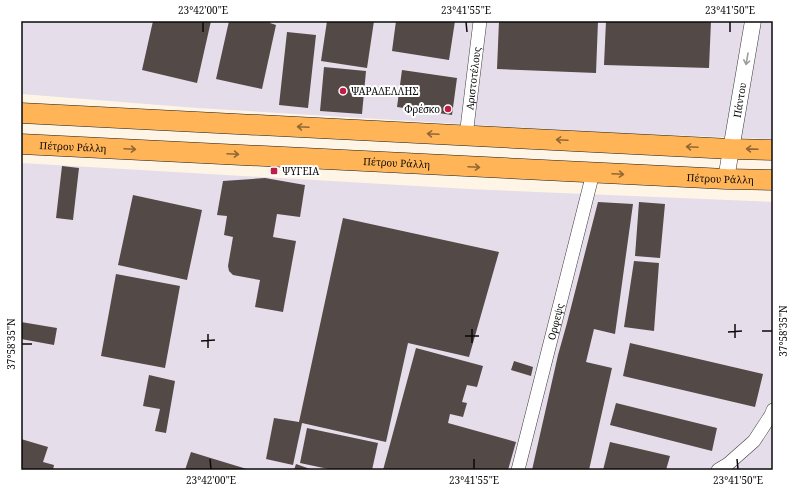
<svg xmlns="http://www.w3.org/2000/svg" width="794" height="491" font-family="'Noto Serif',serif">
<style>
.industrial{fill:#e6ddea}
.building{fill:#534946}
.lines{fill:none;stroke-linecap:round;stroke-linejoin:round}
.minor-casing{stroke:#3d3d3d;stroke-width:14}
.tertiary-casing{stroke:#3d3d3d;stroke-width:17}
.primary-casing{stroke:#1b1b1b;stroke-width:21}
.minor{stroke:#fff;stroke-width:13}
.tertiary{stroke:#fff;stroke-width:16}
.primary{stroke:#ffb457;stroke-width:20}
.oneway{stroke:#9d9d9d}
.oneway2{stroke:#916834}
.ticks{fill:none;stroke:#0a0a0a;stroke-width:1.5}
.poi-dot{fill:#c01c46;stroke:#fff;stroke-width:1.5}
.labels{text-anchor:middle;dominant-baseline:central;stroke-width:4;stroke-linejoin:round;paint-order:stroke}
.street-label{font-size:10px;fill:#0a0a0a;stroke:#fff}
.poi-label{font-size:10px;fill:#0a0a0a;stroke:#fff;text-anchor:start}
.neatline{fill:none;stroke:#0a0a0a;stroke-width:1.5}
.ticks-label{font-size:10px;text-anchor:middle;fill:#0a0a0a}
</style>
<rect width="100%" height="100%" fill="#fff5e7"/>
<path class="industrial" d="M21,21H773V139L594,132L197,108L21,94Z
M21,163L469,189L773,202V470H21Z"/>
<path class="building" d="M153,21H211L197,83L142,70Z
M229,21H271L270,23L276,25L262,89L216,79Z
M327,21H374L367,68L321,61Z
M396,21H455L449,60L392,51Z
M499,21H598L596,73L497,69Z
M606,21H711L709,68L604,65Z
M287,32L316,35L308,108L279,105Z
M324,67L366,71L362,114L320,111Z
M402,70L457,78L452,115L397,107Z
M62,166L79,168L73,220L56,218Z
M265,178L305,185L300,217L277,214L273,237L296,241L283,312L255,307L260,280L233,275L229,271L228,266L233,237L224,235L227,216L217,215L223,181Z
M133,195L202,210L187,280L118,265Z
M598,202L633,204L615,334L594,329L586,362L612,368L589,470H532L558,355L567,323Z
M639,202L665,204L660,258L635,256Z
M343,218L499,252L469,357L408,343L386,442L302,423L293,465L266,459L274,418L299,422Z
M634,261L659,263L654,331L624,327Z
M116,274L180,286L165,368L101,356Z
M21,322L57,328L54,345L21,339Z
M630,343L763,374L755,407L623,376Z
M416,348L483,366L477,387L467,385L462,402L467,403L463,417L450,414L448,423L516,442L508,470H383Z
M514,361L533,367L531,376L511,370Z
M149,375L175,381L166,433L155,431L160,409L143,406Z
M616,403L717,428L712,451L610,425Z
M307,428L378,443L372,470H333L300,463Z
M21,439L48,447L43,462L54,465L53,470H21Z
M610,442L670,456L666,470H603Z
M191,452L250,470H185Z
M296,464L313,470H294Z"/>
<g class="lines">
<g class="minor-casing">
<g id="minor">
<path id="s1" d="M466,136L480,21"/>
<path id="s2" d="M518,470L593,173"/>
<path d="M718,470L728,464L754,441L771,415L773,410"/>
</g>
</g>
<g class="tertiary-casing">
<g id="tertiary">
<path id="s3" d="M726,179L753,21"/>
</g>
</g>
<g class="primary-casing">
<g id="primary">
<path d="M21,113L731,149L773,150"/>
<path id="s4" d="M21,144L726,179L773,180"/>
</g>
</g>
<use href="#minor" class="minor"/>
<use href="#tertiary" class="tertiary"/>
<use href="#primary" class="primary"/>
</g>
<defs><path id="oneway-shaft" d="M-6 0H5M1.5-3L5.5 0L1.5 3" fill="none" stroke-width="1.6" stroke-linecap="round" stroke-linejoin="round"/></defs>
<use class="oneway" href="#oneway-shaft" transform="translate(747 59) rotate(100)"/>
<g class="oneway2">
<use href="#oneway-shaft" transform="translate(303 127) rotate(-177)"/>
<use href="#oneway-shaft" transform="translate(433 134) rotate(-177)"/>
<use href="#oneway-shaft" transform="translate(562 140) rotate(-177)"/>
<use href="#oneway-shaft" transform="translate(692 147) rotate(-177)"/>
<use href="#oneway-shaft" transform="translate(130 149) rotate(3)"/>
<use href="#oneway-shaft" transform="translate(752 149) rotate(-178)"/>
<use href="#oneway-shaft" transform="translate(233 154) rotate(3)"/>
<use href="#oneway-shaft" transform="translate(474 167) rotate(3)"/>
<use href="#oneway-shaft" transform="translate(618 174) rotate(3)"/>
</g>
<path class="ticks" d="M203,22V32M466,22L467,32M730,22V32M735,324V338M472,329V343M762,331H772M728,332L742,331M208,334V348M465,336H479M201,341L215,340M22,344H32M210,459L211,469M474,459V469M737,459L738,469"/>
<g class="poi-dot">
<circle cx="343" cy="91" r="4"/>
<circle cx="448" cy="109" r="4"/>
<rect x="270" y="167" width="8" height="8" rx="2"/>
</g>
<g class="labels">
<g class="street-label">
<text stroke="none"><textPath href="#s1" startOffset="58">Αριστοτέλους</textPath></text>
<text stroke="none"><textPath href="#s3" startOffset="80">Πάντου</textPath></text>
<text stroke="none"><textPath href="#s4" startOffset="52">Πέτρου Ράλλη</textPath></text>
<text stroke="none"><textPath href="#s4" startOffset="376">Πέτρου Ράλλη</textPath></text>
<text stroke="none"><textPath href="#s4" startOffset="700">Πέτρου Ράλλη</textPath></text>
<text stroke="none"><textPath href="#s2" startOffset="153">Ορφεψς</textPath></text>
</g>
<g class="poi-label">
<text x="351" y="91">ΨΑΡΑΔΕΛΛΗΣ</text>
<text x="440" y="109" text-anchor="end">Φρέσκο</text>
<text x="282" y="171">ΨΥΓΕΙΑ</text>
</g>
</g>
<rect width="794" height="491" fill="none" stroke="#ffffff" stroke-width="44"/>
<rect x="22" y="22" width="750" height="447" class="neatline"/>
<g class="ticks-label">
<text x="203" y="14">23°42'00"E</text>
<text x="466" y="14">23°41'55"E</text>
<text x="730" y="14">23°41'50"E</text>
<text transform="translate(783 331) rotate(-90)" y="4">37°58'35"N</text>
<text transform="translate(11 344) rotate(-90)" y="4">37°58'35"N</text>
<text x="211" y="484">23°42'00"E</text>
<text x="474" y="484">23°41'55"E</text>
<text x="738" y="484">23°41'50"E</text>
</g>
</svg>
